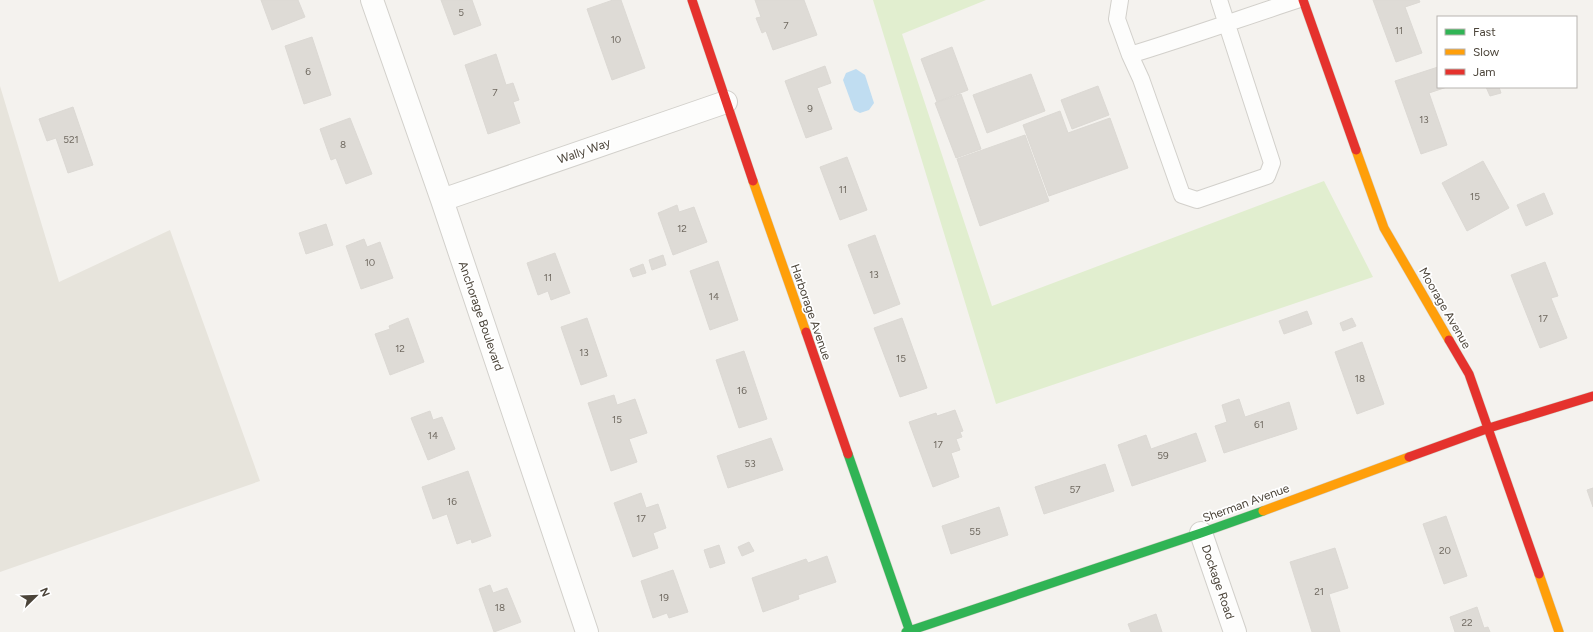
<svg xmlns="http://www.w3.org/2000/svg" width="1593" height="632" font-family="Figtree,sans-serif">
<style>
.residential{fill:#e7e4dc}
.green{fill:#e1eecf}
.water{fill:#c0ddf1}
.building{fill:#dedbd6;stroke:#dcd9d4}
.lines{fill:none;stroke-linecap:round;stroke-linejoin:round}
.lane-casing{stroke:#d2d0cb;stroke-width:18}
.street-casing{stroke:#d2d0cb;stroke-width:24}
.fast-casing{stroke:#d3cfc5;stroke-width:10}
.slow-casing{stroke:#d3cfc5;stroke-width:10}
.jam-casing{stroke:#d3cfc5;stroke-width:10}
.lane{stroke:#fdfdfc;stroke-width:16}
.street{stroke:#fdfdfc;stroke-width:22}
.fast{stroke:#30b455;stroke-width:9}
.slow{stroke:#ff9f0a;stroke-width:9}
.jam{stroke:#e5322d;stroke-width:9}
.labels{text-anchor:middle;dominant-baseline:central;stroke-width:3.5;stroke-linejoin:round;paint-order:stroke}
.number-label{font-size:10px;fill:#706a61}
.street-label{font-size:12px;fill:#4b4439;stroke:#fff}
</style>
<rect width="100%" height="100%" fill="#f4f2ee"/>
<path class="residential" d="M0,86L59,282L170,230L260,481L0,572Z"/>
<path class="green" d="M873,0H986L902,34L992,306L1324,181L1373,277L996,404Z"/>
<path class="water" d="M856,69L865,75L874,103L869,110L860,113L854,110L843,80L846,73Z"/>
<path class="building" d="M261,0H298L305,17L272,30Z
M441,0H472L481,25L454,35Z
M613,0H621L645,68L612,80L587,9Z
M755,0H804L817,35L773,50L766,31L762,33L756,18L761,17Z
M1373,0H1419L1420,2L1405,7L1422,53L1396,62Z
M312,37L331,95L304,104L285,46Z
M952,47L968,90L937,102L921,59Z
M496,54L506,85L513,83L519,100L513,102L520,123L488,134L465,65Z
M825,66L831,83L817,88L832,129L806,138L785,81Z
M1438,67V87H1447L1429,93L1447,145L1421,154L1395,81Z
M1031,74L1045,111L987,133L973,95Z
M1098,86L1109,115L1072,129L1061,100Z
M1486,87H1499L1501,93L1490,96Z
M961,94L981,149L956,158L935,103Z
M73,107L93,165L68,173L56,138L47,141L39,119Z
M1060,111L1068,133L1110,118L1128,168L1049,196L1023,125Z
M350,118L372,174L346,184L336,158L331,160L320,129Z
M1025,135L1049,201L980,226L957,159Z
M847,157L867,210L840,220L820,167Z
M1483,161L1509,208L1467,231L1442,183Z
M1544,193L1553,214L1526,226L1517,205Z
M677,205L679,212L694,207L707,242L673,255L658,213Z
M326,224L333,245L306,254L299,233Z
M875,235L900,304L874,314L848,245Z
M364,239L367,247L380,242L393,278L361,289L346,246Z
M555,253L570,293L551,300L548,291L538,295L527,263Z
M663,255L666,265L652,270L649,260Z
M718,261L738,320L710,330L690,271Z
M1545,262L1558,296L1551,298L1567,338L1540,348L1511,275Z
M643,264L646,273L633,277L630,269Z
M1307,311L1312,324L1284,334L1279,321Z
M408,318L424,362L390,375L375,334L390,329L389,326Z
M587,318L607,376L581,385L561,327Z
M902,318L927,388L900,397L874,328Z
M1352,318L1356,326L1343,331L1340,323Z
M1362,342L1384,404L1357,414L1335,352Z
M744,351L767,419L739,428L716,360Z
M614,395L617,405L635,399L647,433L629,439L637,462L611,471L588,403Z
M1239,399L1245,417L1289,402L1297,429L1224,453L1215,426L1227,422L1222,405Z
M955,410L963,431L960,432L962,437L956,439L960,450L951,453L959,477L933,487L909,422L936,413L937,416Z
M430,411L433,420L442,417L455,449L428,460L411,418Z
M1196,433L1206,461L1132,486L1118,445L1146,435L1151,449Z
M771,438L783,470L728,488L717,456Z
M1105,464L1114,491L1044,514L1035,487Z
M468,471L491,536L472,543L471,539L457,544L447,514L433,519L422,487Z
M1593,488V507L1587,490Z
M641,493L646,508L658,504L666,528L653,533L658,548L633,557L614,503Z
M999,507L1008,535L951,554L942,526Z
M1446,516L1467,576L1444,584L1423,524Z
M749,542L754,551L742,556L738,547Z
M719,545L725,563L710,568L704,550Z
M1335,548L1348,588L1329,594L1340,632H1312L1290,562Z
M827,556L836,582L798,595L799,599L763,612L752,578L806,559L808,563Z
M673,570L688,612L669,618L667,613L653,618L641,581Z
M490,585L493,593L507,588L521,622L494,632L479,589Z
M1477,607L1484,628L1488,627L1490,632H1455L1450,617Z
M1156,614L1162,632H1131L1128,624Z"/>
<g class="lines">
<g class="lane-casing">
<path id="lane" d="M1120,0L1117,19L1130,55
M1219,0L1272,163L1267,176L1197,200L1182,195L1141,79L1130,55C1186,38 1242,18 1297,0"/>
</g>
<g class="street-casing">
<path id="street" d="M372,0L442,200L587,632
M442,200L726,102
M1201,533L1235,632"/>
</g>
<g class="fast-casing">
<path id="fast" d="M848,454L910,632
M906,632L1201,533L1263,511"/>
</g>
<g class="slow-casing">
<path id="slow" d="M1356,150L1384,228L1449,340
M753,181L806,332
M1263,511L1409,457
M1539,574L1559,632"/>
</g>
<g class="jam-casing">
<path id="jam" d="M692,0L753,181
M1303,0L1356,150
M806,332L848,454
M1449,340L1469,374L1539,574
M1409,457L1489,428L1593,396"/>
</g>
<use href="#lane" class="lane"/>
<use href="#street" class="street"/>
<use href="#fast" class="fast"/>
<use href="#slow" class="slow"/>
<use href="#jam" class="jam"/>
</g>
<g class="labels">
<g class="number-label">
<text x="461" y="12">5</text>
<text x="786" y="25">7</text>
<text x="1399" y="30">11</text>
<text x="616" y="39">10</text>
<text x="308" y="71">6</text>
<text x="495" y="92">7</text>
<text x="810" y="108">9</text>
<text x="1424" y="119">13</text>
<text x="71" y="139">521</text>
<text x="343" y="144">8</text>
<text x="843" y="189">11</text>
<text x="1475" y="196">15</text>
<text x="682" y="228">12</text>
<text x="370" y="262">10</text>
<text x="874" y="274">13</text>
<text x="548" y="277">11</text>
<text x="714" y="296">14</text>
<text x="1543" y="318">17</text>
<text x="400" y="348">12</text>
<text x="584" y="352">13</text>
<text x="901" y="358">15</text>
<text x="1360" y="378">18</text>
<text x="742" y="390">16</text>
<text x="617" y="419">15</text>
<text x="1259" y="424">61</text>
<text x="433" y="435">14</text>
<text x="938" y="444">17</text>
<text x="1163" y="455">59</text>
<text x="750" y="463">53</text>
<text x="1075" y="489">57</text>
<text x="452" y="501">16</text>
<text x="641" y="518">17</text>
<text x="975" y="531">55</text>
<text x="1445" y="550">20</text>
<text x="1319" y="591">21</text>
<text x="664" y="597">19</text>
<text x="500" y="607">18</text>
<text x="1467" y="622">22</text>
</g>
<g class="street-label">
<text transform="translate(584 151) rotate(-19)">Wally Way</text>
<text transform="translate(1445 308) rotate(60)">Moorage Avenue</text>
<text transform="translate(811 312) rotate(71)">Harborage Avenue</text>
<text transform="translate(481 316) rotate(71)">Anchorage Boulevard</text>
<text transform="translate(1246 503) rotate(-20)">Sherman Avenue</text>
<text transform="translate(1218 582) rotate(71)">Dockage Road</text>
</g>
</g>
<rect x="1437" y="16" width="140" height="72" fill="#ffffff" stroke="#b7b4b0"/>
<rect x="1445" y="29" width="20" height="6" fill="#30b455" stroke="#b7b4b0"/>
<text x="1473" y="36" font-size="12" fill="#4b4439">Fast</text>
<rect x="1445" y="49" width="20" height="6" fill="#ff9f0a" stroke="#b7b4b0"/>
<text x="1473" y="56" font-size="12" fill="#4b4439">Slow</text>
<rect x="1445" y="69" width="20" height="6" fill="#e5322d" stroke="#b7b4b0"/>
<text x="1473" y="76" font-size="12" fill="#4b4439">Jam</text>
<g transform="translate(36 596) rotate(67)" stroke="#ffffff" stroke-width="3" paint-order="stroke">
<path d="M0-3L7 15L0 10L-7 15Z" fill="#4b4439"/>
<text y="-6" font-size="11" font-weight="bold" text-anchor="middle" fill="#4b4439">N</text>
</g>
</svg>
